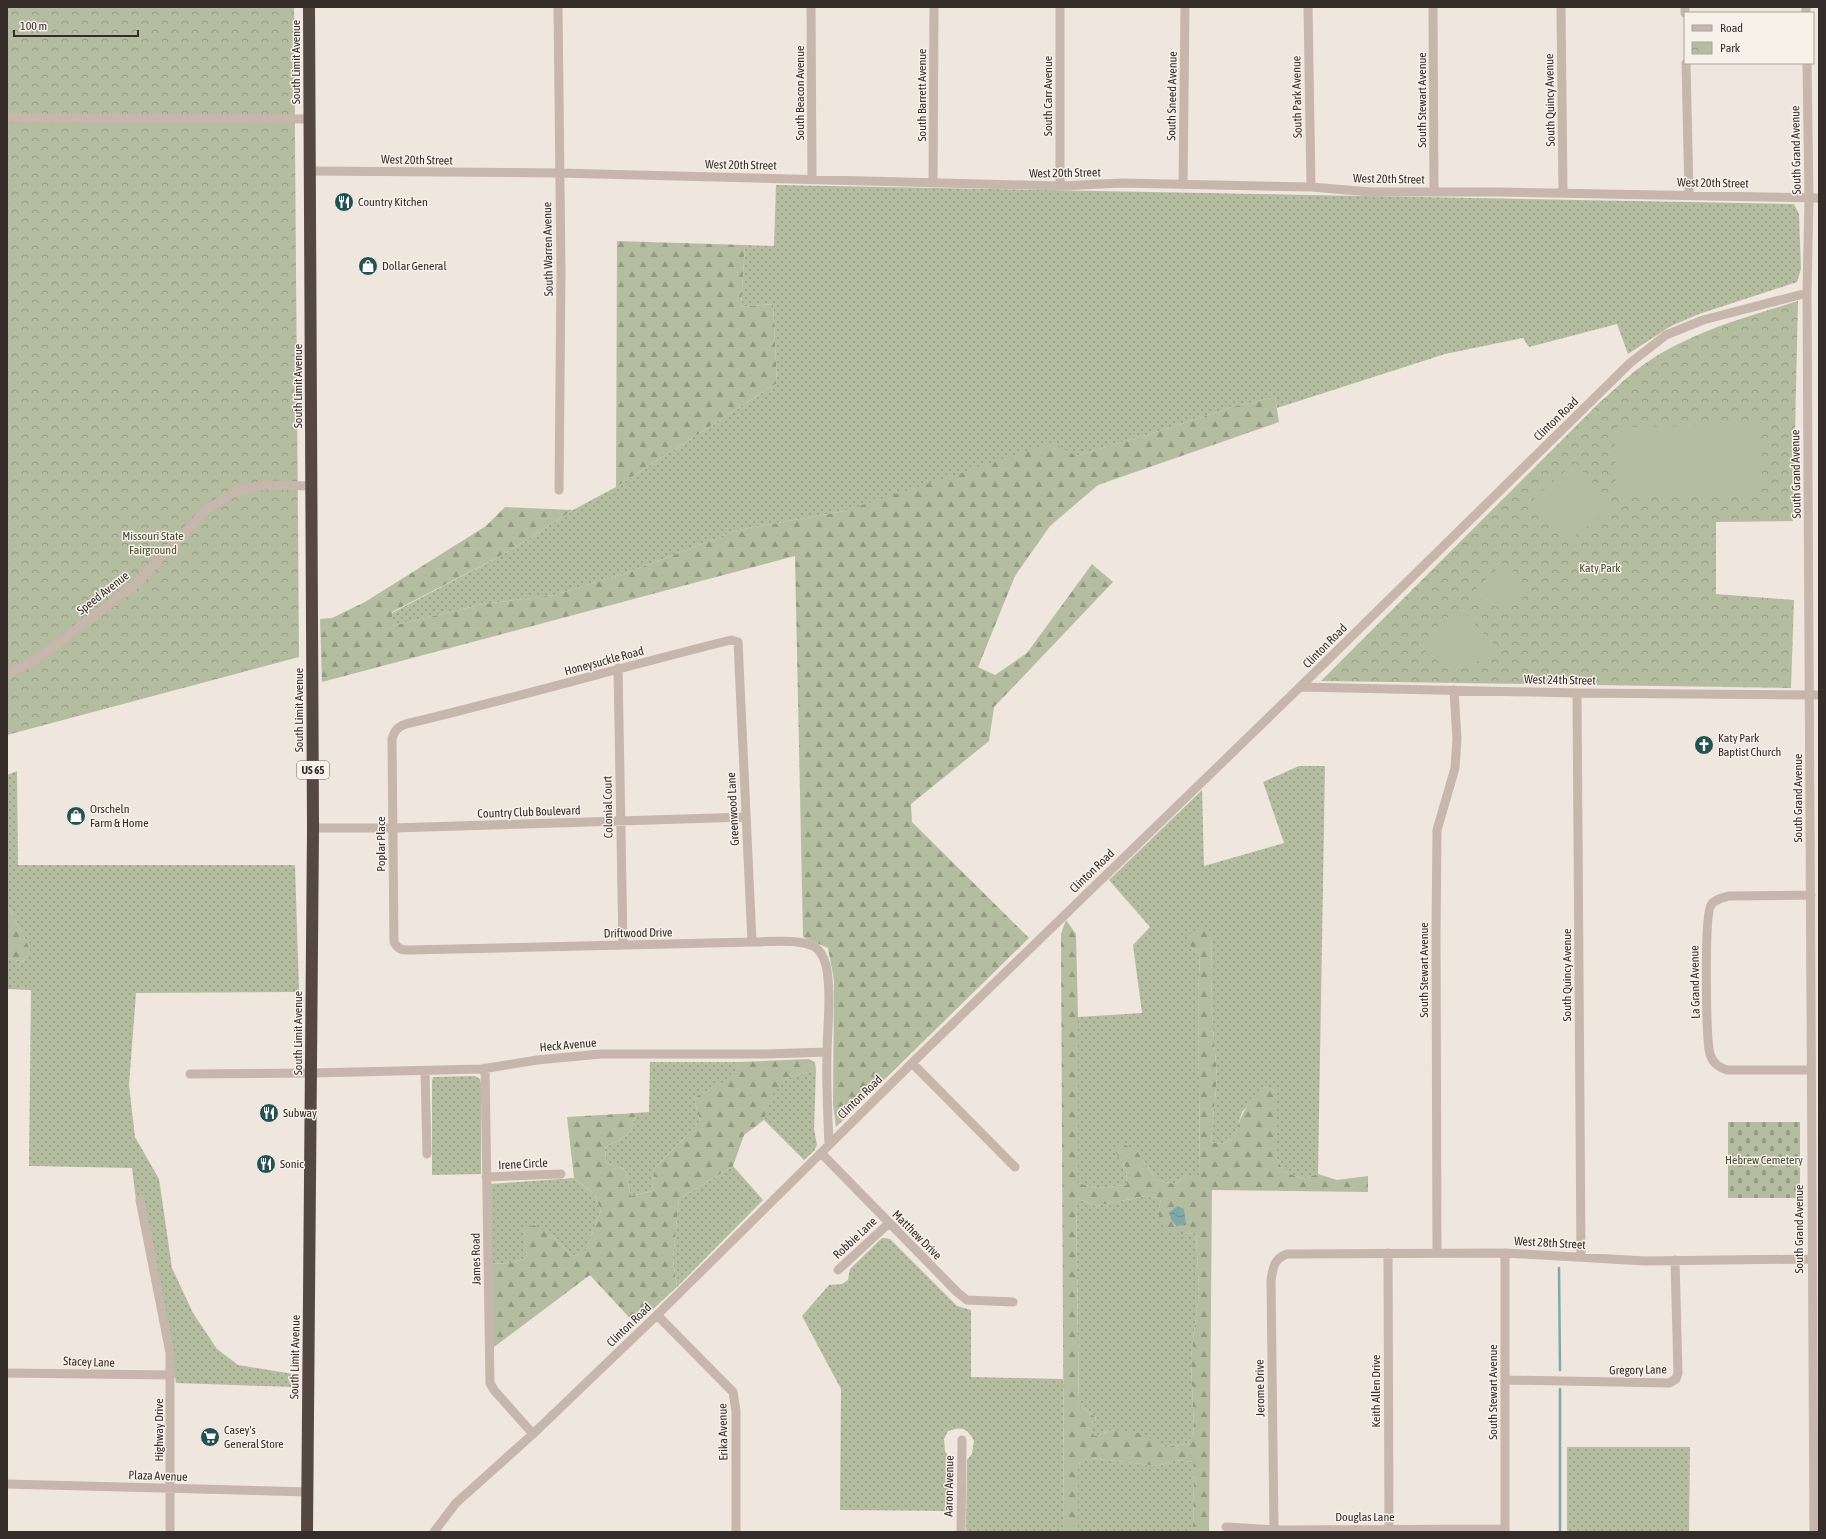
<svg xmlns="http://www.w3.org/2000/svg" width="1826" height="1539" font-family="'Asap Condensed',sans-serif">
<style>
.grass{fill:url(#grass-dots)}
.forest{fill:url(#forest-firs);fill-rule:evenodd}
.cemetery{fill:url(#cemetery-stones)}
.park{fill:url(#park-crowns)}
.garden{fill:#b5bda0}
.water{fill:url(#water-waves)}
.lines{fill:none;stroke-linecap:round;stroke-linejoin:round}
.stream{stroke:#81a9a9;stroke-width:2.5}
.minor{stroke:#c6b6ab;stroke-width:9}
.highway{stroke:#554742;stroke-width:12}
.labels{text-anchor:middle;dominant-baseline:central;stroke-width:3;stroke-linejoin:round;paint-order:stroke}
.shield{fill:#f8f1ea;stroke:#706864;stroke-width:1}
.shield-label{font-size:11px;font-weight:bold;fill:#352d2a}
.street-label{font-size:12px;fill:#352d2a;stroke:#f8f1ea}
.poi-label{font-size:12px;fill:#352d2a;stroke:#f8f1ea;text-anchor:start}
.park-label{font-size:12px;fill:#465030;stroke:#f8f1ea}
</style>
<defs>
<pattern id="grass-dots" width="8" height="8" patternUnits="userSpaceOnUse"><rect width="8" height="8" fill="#b5bda0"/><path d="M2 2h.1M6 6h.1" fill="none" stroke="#949a83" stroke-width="1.8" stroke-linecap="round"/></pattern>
<pattern id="forest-firs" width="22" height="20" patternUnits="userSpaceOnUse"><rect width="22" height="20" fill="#b5bda0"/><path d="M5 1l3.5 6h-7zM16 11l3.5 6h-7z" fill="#949a83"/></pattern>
<pattern id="cemetery-stones" width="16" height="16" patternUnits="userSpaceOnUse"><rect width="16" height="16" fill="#b5bda0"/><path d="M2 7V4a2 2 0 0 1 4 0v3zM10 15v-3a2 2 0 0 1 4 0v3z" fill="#949a83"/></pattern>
<pattern id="park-crowns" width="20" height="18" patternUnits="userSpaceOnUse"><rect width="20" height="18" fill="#b5bda0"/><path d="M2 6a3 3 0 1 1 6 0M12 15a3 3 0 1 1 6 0" fill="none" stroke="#949a83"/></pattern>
<pattern id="water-waves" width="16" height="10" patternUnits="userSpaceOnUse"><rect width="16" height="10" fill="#81a9a9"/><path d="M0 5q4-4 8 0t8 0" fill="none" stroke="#6a8a8a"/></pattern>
</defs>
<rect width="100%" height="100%" fill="#efe6de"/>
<path class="grass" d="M776,185L1794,204L1799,214L1801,269L1797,282L1699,314L1671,326L1628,354L1617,324L1529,347L1523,338L1445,354L1277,408L1275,397L1232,407L1176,426L1076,456L844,511L738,530L629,572L555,595L483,604L392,626V613L504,554L573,510L616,487L777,383L773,304L741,307L745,245L774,246Z
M1299,766H1325L1318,1174L1303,1179L1283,1171L1275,1154V1090L1265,1087L1242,1112L1234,1138L1222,1144L1211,1142L1217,1077L1211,1004L1212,974L1211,936L1191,947L1200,955L1198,995L1200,1175H1187L1175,1184L1156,1180L1137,1151L1114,1150L1126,1168L1127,1185L1097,1188L1078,1183V1017L1142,1013L1133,945L1150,927L1109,880L1202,790L1204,866L1284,843L1263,782Z
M17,771L18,865H295L299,992L136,993L129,1085L135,1137L159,1179L172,1268L193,1313L217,1349L238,1365L293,1374L294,1387L176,1383L142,1201L136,1200L132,1168L29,1166L31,990L7,989V958L23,962L30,949L7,904V775Z
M650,1062H738L735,1076L694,1098L700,1121L654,1169L652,1191L631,1196L625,1169L606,1163L605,1148L630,1133L636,1113L649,1112Z
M816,1070L814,1129L817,1145L814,1151L804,1160L764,1120L770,1097L787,1078Z
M475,1076L480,1079L481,1083V1174L432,1175V1081L433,1077Z
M733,1166L763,1200L677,1287L673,1260L679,1199Z
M574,1178L594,1194L601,1210L585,1253L572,1256L550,1234L524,1230L527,1258L510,1263L491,1264L490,1184Z
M1146,1196L1161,1199L1158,1213L1180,1234L1196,1233L1199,1293L1191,1358L1194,1431L1188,1444L1165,1447L1155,1442L1112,1430L1095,1436L1089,1429L1096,1418L1079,1405L1076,1198L1096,1206Z
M882,1238L890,1239L957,1306L971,1310V1377L1063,1379L1064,1532H966L967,1460L972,1454L974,1441C967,1428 963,1426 948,1431L944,1439L945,1451L951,1460L952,1511L840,1510L841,1389L802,1316L829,1285L842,1284L848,1280L850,1269Z
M1567,1447H1690L1689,1532H1567Z
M1090,1458L1159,1466L1177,1460L1194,1462L1193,1532H1078V1464Z"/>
<path class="forest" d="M617,241L745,245L741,307L773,304L777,383L616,487Z
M1275,397L1279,422L1098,485L1050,526L1015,576L978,667L995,675L1027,653L1092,564L1113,582L994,707L989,741L911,804L912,822L1029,938L836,1127L833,1105L834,980L828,948L803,937L795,556L322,682L320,619L332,618L365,602L486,526L505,507L573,510L504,554L392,612V626L483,604L555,595L629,572L738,530L844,511L1053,443L1076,456L1176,426L1232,407Z
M7,904L30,949L23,962L7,958Z
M1066,920L1076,934L1078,1017V1183L1097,1188L1127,1185L1126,1168L1114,1150L1123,1144L1137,1151L1156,1180L1175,1184L1187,1175H1200L1198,995L1200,955L1191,947L1188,935L1205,928L1211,936L1212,974L1211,1004L1217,1077L1211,1142L1222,1144L1234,1138C1241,1115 1246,1103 1265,1087L1275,1090V1154L1283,1171L1303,1179L1318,1174L1337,1180L1368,1176V1192L1212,1190L1209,1532H1193L1194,1462L1177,1460L1159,1466L1090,1458L1078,1464V1532H1064L1061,934ZM1146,1196L1161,1199L1158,1213L1165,1230L1180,1234L1196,1233L1199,1293L1191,1358L1194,1431L1188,1444L1165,1447L1141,1433L1112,1430L1095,1436L1089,1429L1096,1418L1079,1405L1076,1198L1096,1206Z
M809,1059L815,1062L816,1070L787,1078L771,1097L764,1120L744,1135L733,1166L679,1199L673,1260L677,1287L636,1325L590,1275L490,1350L491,1264L510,1263L527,1258L524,1230L534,1225L550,1234L572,1256L585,1253L601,1210L594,1194L574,1178L567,1117L636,1113L630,1133L605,1148L606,1163L625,1169L631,1196L652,1191L654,1169L700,1121L694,1098L734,1076L738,1062Z"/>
<path class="cemetery" d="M1728,1122H1800V1198H1728Z"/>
<path class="park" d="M7,7H294L299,657L7,735Z
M1798,301L1793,521L1716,522V594L1794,600L1791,688L1321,681L1600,402C1616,389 1631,372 1649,361C1694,331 1747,317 1798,301Z"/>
<path class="garden" d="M1758,425L1759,494L1616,496L1615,427Z
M1575,462L1613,507L1567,541L1533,499Z
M1504,562L1530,591L1515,605C1495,610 1487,606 1474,591Z
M1456,609H1461L1497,648C1482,663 1456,674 1436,660C1430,656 1425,650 1419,645Z"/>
<path class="water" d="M1177,1206L1184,1209L1186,1225L1177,1226L1172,1221L1169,1213Z"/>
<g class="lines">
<path class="stream" d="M1559,1268L1560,1370
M1560,1389V1532"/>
<path class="minor" d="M558,7L561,272L559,490
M811,7L812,179
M1308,7L1311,187
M1433,7L1434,192
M1561,7L1563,193
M1685,7V13
M1806,7V13
M1686,63L1689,194
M1807,63L1809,198L1807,293L1814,1532
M7,118L310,119
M311,171L559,173L1060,186L1122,183L1311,187L1371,192H1496L1819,198
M933,183L934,7
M1183,185L1185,7
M1060,186V7
M618,668L623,945
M7,675L38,658L135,585L206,510L235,492L265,485L312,486
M1300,687L1577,693L1819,695
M1577,693L1581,1257
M313,828H394L746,817
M1811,895L1729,896C1722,898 1715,899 1711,905C1704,916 1706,1039 1710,1054C1713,1064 1719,1067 1727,1070H1811
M752,942L738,642L731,640C622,667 515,698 406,724C397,727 395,730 392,739L394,942C398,949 401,950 409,950L752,942C769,942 800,938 815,947C821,951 824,958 826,965C832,994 827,1027 827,1056C826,1086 828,1115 829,1145
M912,1063L1015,1167
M485,1068L490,1383L494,1390L533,1434
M425,1071L427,1154
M190,1074L312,1073L482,1069L537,1060L601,1054H765L827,1052
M821,1153L957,1292L967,1300L1013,1302
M486,1177L561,1174
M140,1200L170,1353V1532
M1388,1253L1389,1529
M1437,1253L1436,933L1437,830L1455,768L1457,739L1454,690
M838,1270L888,1224
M657,1315L733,1392L736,1411V1532
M7,1373L171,1375
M1505,1380L1669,1383L1676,1379L1678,1373L1675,1260
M7,1484L308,1492
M1226,1527L1274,1530L1505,1529
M1274,1530L1271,1280C1273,1267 1274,1259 1287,1254L1505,1253L1645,1261L1811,1259
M434,1532L456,1503L533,1434L657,1315L912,1063L1300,687L1630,363L1666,335L1703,320L1807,293
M961,1532L962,1440
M1505,1532V1253"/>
<path class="highway" d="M307,1532L313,828L309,7"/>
</g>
<defs>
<g id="restaurant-disc" transform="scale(1)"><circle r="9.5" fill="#245152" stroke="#f8f1ea"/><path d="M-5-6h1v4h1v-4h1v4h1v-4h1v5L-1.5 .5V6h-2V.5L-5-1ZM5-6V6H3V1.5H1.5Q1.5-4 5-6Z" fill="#fff"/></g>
<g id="shop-disc" transform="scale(1)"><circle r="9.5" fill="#245152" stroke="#f8f1ea"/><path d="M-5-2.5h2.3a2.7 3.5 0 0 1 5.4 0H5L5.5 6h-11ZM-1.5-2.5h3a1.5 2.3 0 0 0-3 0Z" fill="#fff"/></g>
<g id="church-disc" transform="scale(1)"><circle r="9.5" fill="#245152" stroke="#f8f1ea"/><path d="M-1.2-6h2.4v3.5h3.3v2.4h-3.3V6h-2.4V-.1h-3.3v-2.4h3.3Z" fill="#fff"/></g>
<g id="supermarket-disc" transform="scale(1)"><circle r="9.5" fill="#245152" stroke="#f8f1ea"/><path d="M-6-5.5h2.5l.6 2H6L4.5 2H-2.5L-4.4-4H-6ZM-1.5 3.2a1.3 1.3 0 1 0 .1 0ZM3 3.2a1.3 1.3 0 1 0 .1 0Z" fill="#fff"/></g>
</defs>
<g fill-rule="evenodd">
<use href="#restaurant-disc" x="344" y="202"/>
<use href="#shop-disc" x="368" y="266"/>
<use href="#church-disc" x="1704" y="745"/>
<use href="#shop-disc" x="76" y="816"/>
<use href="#restaurant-disc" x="269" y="1113"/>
<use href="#restaurant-disc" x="266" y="1164"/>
<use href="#supermarket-disc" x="210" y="1437"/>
</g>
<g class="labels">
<rect class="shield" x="297" y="761" width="32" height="18" rx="3"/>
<g class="shield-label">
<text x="313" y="770">US 65</text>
</g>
<g class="street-label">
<text transform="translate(296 62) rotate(-90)">South Limit Avenue</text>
<text transform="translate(800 93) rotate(-90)">South Beacon Avenue</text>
<text transform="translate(922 95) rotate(-90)">South Barrett Avenue</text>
<text transform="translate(1048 96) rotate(-90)">South Carr Avenue</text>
<text transform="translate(1172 96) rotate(-89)">South Sneed Avenue</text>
<text transform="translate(1297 97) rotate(-91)">South Park Avenue</text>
<text transform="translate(1422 100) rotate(-90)">South Stewart Avenue</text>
<text transform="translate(1550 100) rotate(-91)">South Quincy Avenue</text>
<text transform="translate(1796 150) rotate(-91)">South Grand Avenue</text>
<text transform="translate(417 160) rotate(1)">West 20th Street</text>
<text transform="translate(741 165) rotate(1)">West 20th Street</text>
<text transform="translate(1065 173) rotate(-1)">West 20th Street</text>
<text transform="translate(1389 179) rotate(1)">West 20th Street</text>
<text transform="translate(1713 183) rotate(1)">West 20th Street</text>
<text transform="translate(548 249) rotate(-91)">South Warren Avenue</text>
<text transform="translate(298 386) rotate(-90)">South Limit Avenue</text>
<text transform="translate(1556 419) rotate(-44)">Clinton Road</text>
<text transform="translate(1796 474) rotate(-91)">South Grand Avenue</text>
<text transform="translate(103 593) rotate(-38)">Speed Avenue</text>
<text transform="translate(1325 646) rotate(-45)">Clinton Road</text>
<text transform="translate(604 661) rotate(-15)">Honeysuckle Road</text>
<text transform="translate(1560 680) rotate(1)">West 24th Street</text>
<text transform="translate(299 710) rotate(-90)">South Limit Avenue</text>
<text transform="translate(1798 798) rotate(-90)">South Grand Avenue</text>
<text transform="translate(608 807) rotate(-91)">Colonial Court</text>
<text transform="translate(733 809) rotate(-93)">Greenwood Lane</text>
<text transform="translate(529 812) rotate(-2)">Country Club Boulevard</text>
<text transform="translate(381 844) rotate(-90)">Poplar Place</text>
<text transform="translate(1092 871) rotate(-44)">Clinton Road</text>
<text transform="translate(638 933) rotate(-1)">Driftwood Drive</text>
<text transform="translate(1424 970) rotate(-90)">South Stewart Avenue</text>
<text transform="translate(1567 975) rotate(-90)">South Quincy Avenue</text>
<text transform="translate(1695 982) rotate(-91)">La Grand Avenue</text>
<text transform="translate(298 1033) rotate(-90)">South Limit Avenue</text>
<text transform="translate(568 1045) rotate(-5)">Heck Avenue</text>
<text transform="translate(860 1097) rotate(-44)">Clinton Road</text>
<text transform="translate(523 1164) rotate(-3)">Irene Circle</text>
<text transform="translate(1799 1229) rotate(-90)">South Grand Avenue</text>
<text transform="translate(917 1235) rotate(45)">Matthew Drive</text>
<text transform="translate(855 1238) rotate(-43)">Robbie Lane</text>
<text transform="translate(1550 1243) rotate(3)">West 28th Street</text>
<text transform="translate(476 1259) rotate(-91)">James Road</text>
<text transform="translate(629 1325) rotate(-44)">Clinton Road</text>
<text transform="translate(295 1357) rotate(-89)">South Limit Avenue</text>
<text transform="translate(89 1362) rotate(2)">Stacey Lane</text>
<text transform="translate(1638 1370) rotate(-1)">Gregory Lane</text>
<text transform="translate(1260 1388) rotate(-91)">Jerome Drive</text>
<text transform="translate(1376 1391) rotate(-90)">Keith Allen Drive</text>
<text transform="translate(1493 1392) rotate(-90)">South Stewart Avenue</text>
<text transform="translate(159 1430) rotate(-90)">Highway Drive</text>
<text transform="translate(723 1432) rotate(-91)">Erika Avenue</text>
<text transform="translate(158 1476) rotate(2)">Plaza Avenue</text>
<text transform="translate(949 1486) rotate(-89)">Aaron Avenue</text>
<text x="1365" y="1517">Douglas Lane</text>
</g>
<g class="poi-label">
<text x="358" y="202">Country Kitchen</text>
<text x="382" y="266">Dollar General</text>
<text x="1718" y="738">Katy Park<tspan x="1718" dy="14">Baptist Church</tspan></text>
<text x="90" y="809">Orscheln<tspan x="90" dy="14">Farm &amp; Home</tspan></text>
<text x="283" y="1113">Subway</text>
<text x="280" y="1164">Sonic</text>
<text x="224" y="1430">Casey's<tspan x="224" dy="14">General Store</tspan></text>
</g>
<g class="park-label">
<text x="153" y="536">Missouri State<tspan x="153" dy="14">Fairground</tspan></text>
<text x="1600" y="568">Katy Park</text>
<text x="1764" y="1160">Hebrew Cemetery</text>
</g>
</g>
<rect width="1826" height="1539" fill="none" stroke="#352d2a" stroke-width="16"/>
<rect x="1684" y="12" width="130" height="52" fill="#f8f1ea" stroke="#aaa39d"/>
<rect x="1692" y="25" width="20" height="6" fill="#c6b6ab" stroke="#aaa39d"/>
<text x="1720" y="32" font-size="12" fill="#352d2a">Road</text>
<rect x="1692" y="42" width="20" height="12" fill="url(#park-crowns)" stroke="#aaa39d"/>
<text x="1720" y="52" font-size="12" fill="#352d2a">Park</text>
<path d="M14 30v6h124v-6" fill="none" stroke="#352d2a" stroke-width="2"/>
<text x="20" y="30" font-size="12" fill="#352d2a" stroke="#f8f1ea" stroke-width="3" paint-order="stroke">100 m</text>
</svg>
